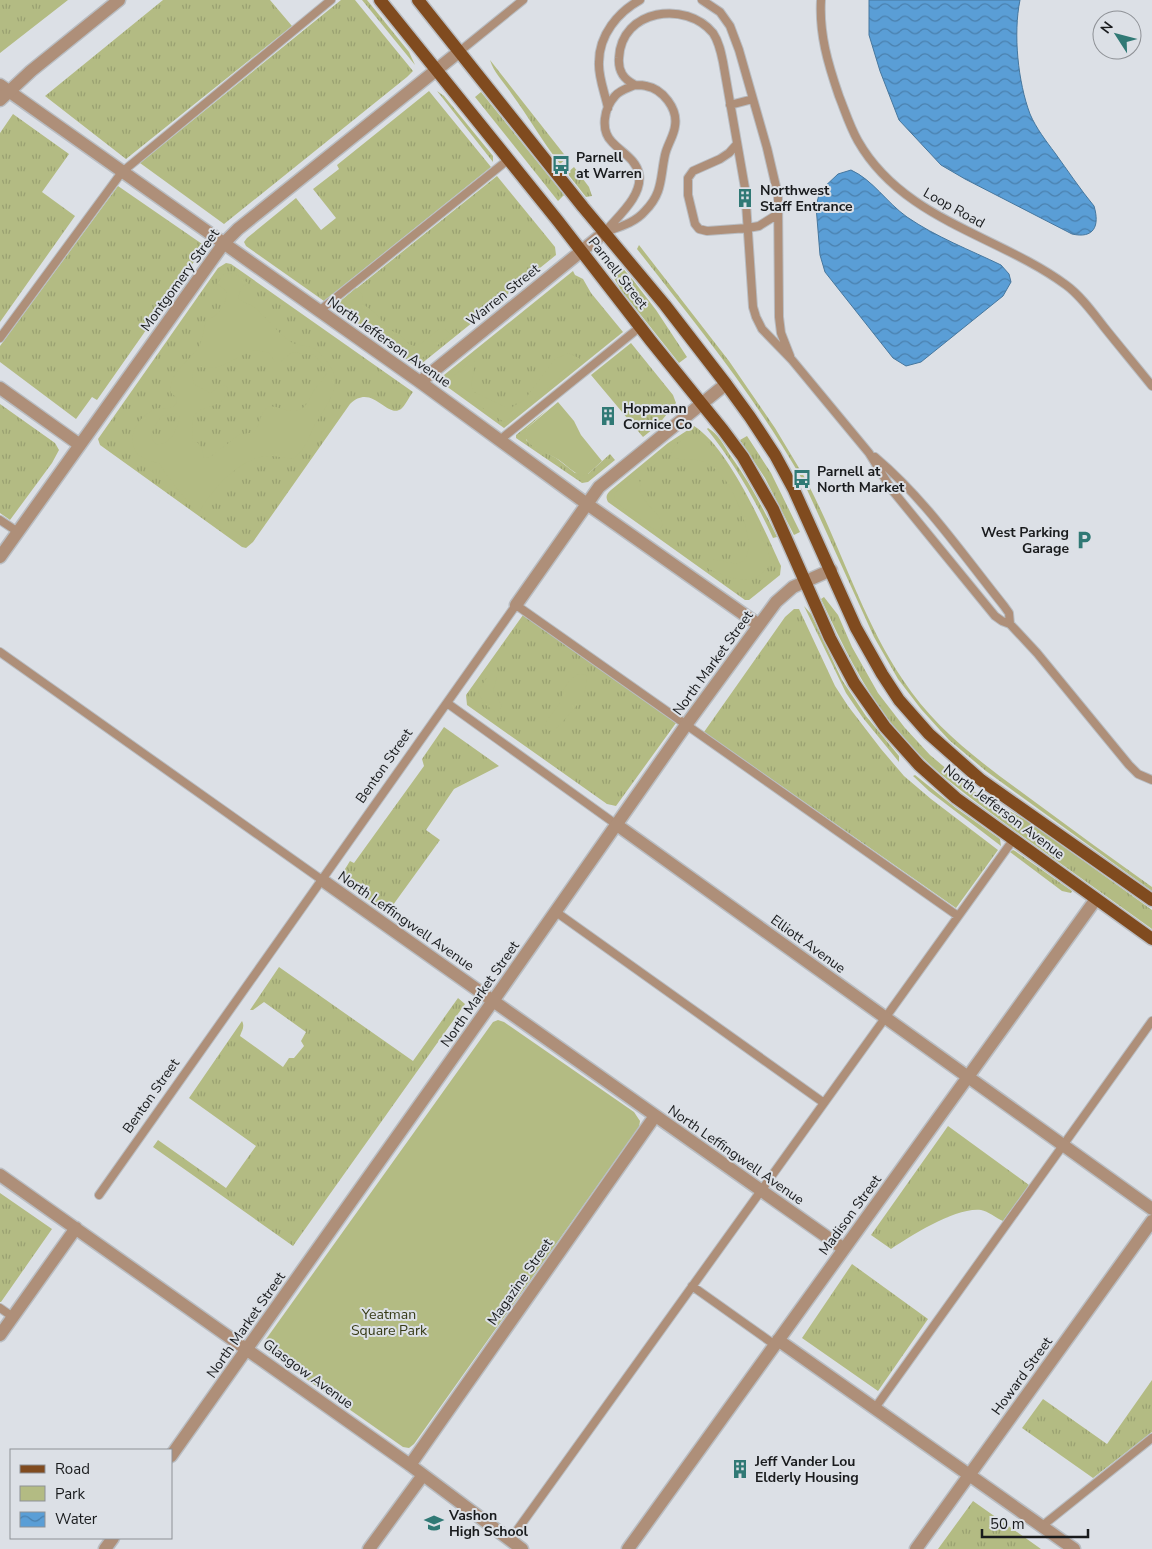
<svg xmlns="http://www.w3.org/2000/svg" width="1152" height="1549" font-family="'Nunito Sans',sans-serif">
<style>
.grass{fill:url(#grass-tufts)}
.green{fill:#b3bb83;fill-rule:evenodd}
.water{fill:url(#water-waves);stroke:#46779e}
.lines{fill:none;stroke-linecap:round;stroke-linejoin:round}
.service-casing{stroke:#b9bdc2;stroke-width:10}
.minor-casing{stroke:#b9bdc2;stroke-width:15}
.tertiary-casing{stroke:#b9bdc2;stroke-width:15}
.primary-casing{stroke:#b9bdc2;stroke-width:15}
.service{stroke:#ae8f79;stroke-width:8}
.minor{stroke:#ae8f79;stroke-width:12}
.tertiary{stroke:#ae8f79;stroke-width:12}
.primary{stroke:#804b1f;stroke-width:12}
.labels{text-anchor:middle;dominant-baseline:central;stroke-width:4;stroke-linejoin:round;paint-order:stroke}
.poi-label{font-size:14px;font-weight:bold;fill:#191b1d;stroke:#dce0e6;text-anchor:start}
.street-label{font-size:14px;fill:#191b1d;stroke:#dce0e6}
.park-label{font-size:14px;fill:#363a16;stroke:#dce0e6}
</style>
<defs>
<pattern id="grass-tufts" width="24" height="20" patternUnits="userSpaceOnUse" patternTransform="scale(1.25)"><rect width="24" height="20" fill="#b3bb83"/><path d="M3 7l-1-3M5 7V3M7 7l1-3M15 17l-1-3M17 17v-4M19 17l1-3" fill="none" stroke="#99a071"/></pattern>
<pattern id="water-waves" width="16" height="10" patternUnits="userSpaceOnUse" patternTransform="scale(1.25)"><rect width="16" height="10" fill="#5a9ed6"/><path d="M0 5q4-4 8 0t8 0" fill="none" stroke="#4a80ad"/></pattern>
</defs>
<rect width="100%" height="100%" fill="#dce0e6"/>
<path class="grass" d="M0,0H68L0,53Z
M163,0H270L292,26L126,159L45,96Z
M341,0H355L413,71L407,77L224,224L140,163Z
M362,0H367L409,52L415,65Z
M490,60L567,158L560,164C542,141 528,116 511,93C504,82 494,73 490,60Z
M429,91L491,167L324,301L246,246L244,242L247,238L296,198L321,230L336,218L313,189L339,169L337,165Z
M437,91L444,96L493,156V162Z
M481,92L564,195L558,201L475,97Z
M13,114L69,154L42,192L75,216L0,322V133Z
M574,167L589,187L592,196L586,197L567,173Z
M497,176L555,247L556,255L421,364L416,365L411,363L338,309L337,304Z
M118,186L205,246L97,400L92,397L76,419L0,362V346Z
M639,245L729,361L775,428L805,478L802,479C755,396 695,323 637,249Z
M226,263L231,264L413,392C409,397 405,406 401,409C387,419 372,382 350,404L253,542L246,548L242,547L100,445L98,439L218,268Z
M573,271L575,275L583,279L591,293L623,332L504,428L442,383L441,380L444,375Z
M633,280L656,310L687,357L679,363L621,290Z
M631,343L673,395L676,403L658,425L643,437L591,375Z
M0,404L55,443L59,450L52,463L10,520L0,513Z
M548,409L527,428L526,440L535,447L556,458L575,473L588,474L610,454L615,460L588,482L582,483L516,438V435Z
M694,426C729,448 763,527 781,566L780,575L749,600H745L608,502C605,496 607,494 611,490L668,443Z
M708,428C718,434 724,445 730,455C749,481 763,508 777,537L773,538C755,499 734,463 707,429Z
M747,436L771,473L800,532L794,535L765,478L740,440Z
M807,482C841,547 862,619 903,680C937,732 986,766 1035,802C1074,831 1113,859 1152,887V891L986,771L949,740L921,709L898,679L874,637L804,483Z
M824,597L838,615L852,647L878,693L905,728L930,755L973,791L1031,823L1152,910V929C1106,896 1060,863 1014,830C971,798 928,769 894,727C863,688 842,644 821,599Z
M804,606L811,614L842,680L866,716L899,756V762L863,718L846,693Z
M794,609H799L835,686L848,706L881,749L904,776L931,799L998,850L956,908L704,732L785,617Z
M523,615L676,723L616,806L607,804L467,705L466,695Z
M444,727L499,766L454,789L426,830L440,840L393,905L386,902L382,909L343,882C340,874 346,868 350,861L354,863L424,766L422,759Z
M915,775L956,808L1000,839L1001,846L929,791L913,776Z
M1013,850L1015,851L1072,891L1071,893L1062,891L1010,852Z
M279,967L413,1061L458,998L465,1004L293,1246L153,1147L158,1140L226,1188L256,1146L189,1098L242,1021C245,1027 242,1030 240,1036L283,1067L289,1058H294L304,1046L301,1041L306,1032L264,1002L253,1010H250Z
M948,1126L1029,1185L1003,1221C996,1218 988,1211 981,1210C956,1207 912,1235 891,1249L871,1235Z
M0,1193L52,1229L1,1302H0Z
M852,1264L928,1319L878,1391L802,1338Z
M1152,1380V1432L1093,1478L1022,1428L1043,1399L1107,1444Z
M973,1501L1041,1549H938Z"/>
<path class="green" d="M619,264L633,280L621,290L610,271Z
M234,273L248,283L241,288L238,298C242,303 249,303 254,307C267,317 277,333 291,342C298,346 306,345 313,348C317,350 322,355 325,359C344,381 332,397 319,418C308,434 310,446 293,459C285,458 277,456 269,456C242,456 212,489 200,511H195L165,473L160,464C152,461 141,459 136,452C126,435 139,417 153,410C163,405 169,414 177,402L176,397L171,393C168,373 189,362 198,348C203,340 203,330 206,321C220,314 225,307 227,292L218,284V282L224,274ZM256,350L269,353L275,362H280L292,352L314,355L325,367L327,373C323,379 319,384 315,389C308,399 307,412 291,411C283,410 277,406 268,406C258,417 261,423 255,432L239,435L210,457L204,458L202,449L198,443L192,442L193,430L192,423L194,416L198,411L217,404L224,399L228,388L225,385L220,386L210,393L194,384C192,377 191,372 197,367C203,367 209,368 214,368C230,365 241,353 256,350ZM177,413L180,417C176,431 172,443 157,445C146,437 155,424 162,416Z
M356,288L362,294L363,304L375,313L390,330L399,334L409,344L414,346L422,343L439,329H445L450,334V336C436,343 426,362 411,360L347,310L336,307L337,304Z
M568,353L579,358V361L521,412L504,422L455,390L452,386L451,378L461,370L471,360H474L475,364L471,386L474,392L509,409L525,399L555,359Z
M558,402L574,421L581,435L602,461L588,474L581,476C573,472 566,465 559,460C547,452 529,449 524,435L527,428Z
M696,434C717,441 749,500 758,521C761,526 760,531 761,536C765,547 771,553 770,565C755,583 744,582 724,575C718,573 711,571 706,567V561C718,556 734,568 743,561C759,547 736,495 726,481C721,474 714,467 706,463C697,457 683,462 672,457L671,453C675,443 686,436 696,434Z
M633,477L638,478C642,483 639,488 641,494C646,505 658,512 663,524L660,529L655,530L615,502L614,494Z
M578,674L586,675C589,693 578,704 567,717C560,724 558,730 548,731L545,728L547,720L558,706L565,687L570,680Z
M494,675L497,677L493,691L502,706L500,710L496,712L483,703L478,691L486,679Z
M498,1020L504,1022L634,1112L640,1121L639,1127L414,1444L409,1448L403,1447L269,1353L265,1348L264,1342L493,1022Z"/>
<path class="water" d="M869,0H1020C1013,34 1018,82 1030,114C1036,128 1046,141 1055,153C1068,171 1080,189 1094,206C1100,226 1094,239 1072,234L965,179L941,165L899,120L880,71L869,35Z
M851,170C873,180 887,203 907,217C936,237 970,250 1001,265L1009,274L1011,282L1003,296L921,362L906,366L893,358L825,272L820,255L816,206L820,191L838,174Z"/>
<g class="lines">
<g class="service-casing">
<path id="service" d="M702,0L720,12L730,26L739,50L767,148L778,195L779,317L781,333L790,356
M821,0C819,34 828,64 839,96C845,111 850,127 858,141C903,220 998,235 1066,285C1081,296 1093,313 1104,327C1120,347 1136,366 1152,386
M460,51L523,0
M635,85C623,79 618,71 619,58C621,9 686,0 713,33C719,42 721,52 723,62L745,188L753,307L756,317L762,329L792,360L869,453L892,490L995,616L1002,621L1010,624L1037,653L1129,765L1138,774L1152,780
M635,85C638,85 643,85 646,86C663,89 678,109 675,126C674,136 667,145 665,155C660,178 663,193 645,211C635,223 619,227 605,232C617,217 643,196 639,174C636,159 621,152 612,142C600,130 604,108 615,96C620,90 628,88 635,85Z
M730,105L753,99
M608,108C605,93 598,77 599,62C599,35 618,12 640,0
M737,144L729,153L720,159L693,171L688,178V195L695,224L699,229L707,231L748,228L759,226L778,214
M319,311L509,159
M0,338L122,172L331,0
M501,439L640,327
M875,457C925,499 963,555 1004,606L1009,613L1010,624
M0,520L18,532
M0,652L322,880
M447,703L617,825
M556,912L824,1103
M99,1195L516,605L958,916
M692,1286L775,1345
M0,1308L13,1317
M875,1408L1152,1021
M1042,1526L1152,1438
M510,1540L1013,840"/>
</g>
<g class="minor-casing">
<path id="minor" d="M0,85L420,382L587,504L759,625
M420,382L605,232
M0,388L80,445
M0,557L224,243L238,229L460,51
M516,605L599,487L726,384
M617,825L1152,1209
M322,880L844,1249
M0,1175L410,1465L522,1549
M0,1335L76,1228
M778,1340L1074,1549
M171,1456L493,1001L686,725L776,602L793,587L831,570
M410,1465L655,1116
M105,1549L113,1538
M369,1549L423,1475
M628,1549L1096,899
M916,1549L1152,1221"/>
</g>
<g class="tertiary-casing">
<path id="tertiary" d="M0,100L31,71L119,0"/>
</g>
<g class="primary-casing">
<path id="primary" d="M380,0L558,221L651,341L723,430L743,457L773,509L830,638L854,683L885,727L919,765L956,798L1152,939
M418,0L583,207L665,305L726,384L750,417L775,455L794,490L856,628L882,674L899,700L929,734L981,780L1152,900"/>
</g>
<use href="#service" class="service"/>
<use href="#minor" class="minor"/>
<use href="#tertiary" class="tertiary"/>
<use href="#primary" class="primary"/>
</g>
<defs>
<g id="bus-bare" transform="scale(1.5)"><path d="M-5-6H5V4H4V6H2V4H-2V6H-4V4H-5ZM-3.5-4V0h7V-4ZM-3.5 1.2v1.5H-2V1.2ZM2 1.2v1.5H3.5V1.2Z" fill="#307975" stroke="#dce0e6" stroke-width="2.5" paint-order="stroke"/></g>
<g id="building-bare" transform="scale(1.5)"><path d="M-4-6H4V6H1V3H-1V6H-4ZM-2.5-4.3h1.7v1.8h-1.7ZM.8-4.3h1.7v1.8H.8ZM-2.5-1h1.7V.8h-1.7ZM.8-1h1.7V.8H.8Z" fill="#307975" stroke="#dce0e6" stroke-width="2.5" paint-order="stroke"/></g>
<g id="parking-bare" transform="scale(1.5)"><path d="M-3.5-5.5H1a3.5 3.5 0 0 1 0 7H-1V5.5H-3.5ZM-1-3.4V-.6H.8a1.4 1.4 0 0 0 0-2.8Z" fill="#307975" stroke="#dce0e6" stroke-width="2.5" paint-order="stroke"/></g>
<g id="school-bare" transform="scale(1.5)"><path d="M0-5L7-2L0 1L-7-2ZM-4 1L0 2.5L4 1V4Q0 6-4 4Z" fill="#307975" stroke="#dce0e6" stroke-width="2.5" paint-order="stroke"/></g>
</defs>
<g fill-rule="evenodd">
<use href="#bus-bare" x="561" y="165"/>
<use href="#building-bare" x="745" y="198"/>
<use href="#building-bare" x="608" y="416"/>
<use href="#bus-bare" x="802" y="479"/>
<use href="#parking-bare" x="1084" y="540"/>
<use href="#building-bare" x="740" y="1469"/>
<use href="#school-bare" x="434" y="1523"/>
</g>
<g class="labels">
<g class="poi-label">
<text x="576" y="157">Parnell<tspan x="576" dy="16">at Warren</tspan></text>
<text x="760" y="190">Northwest<tspan x="760" dy="16">Staff Entrance</tspan></text>
<text x="623" y="408">Hopmann<tspan x="623" dy="16">Cornice Co</tspan></text>
<text x="817" y="471">Parnell at<tspan x="817" dy="16">North Market</tspan></text>
<text x="1069" y="532" text-anchor="end">West Parking<tspan x="1069" dy="16">Garage</tspan></text>
<text x="755" y="1461">Jeff Vander Lou<tspan x="755" dy="16">Elderly Housing</tspan></text>
<text x="449" y="1515">Vashon<tspan x="449" dy="16">High School</tspan></text>
</g>
<g class="street-label">
<text transform="translate(954 208) rotate(29)">Loop Road</text>
<text transform="translate(618 273) rotate(52)">Parnell Street</text>
<text transform="translate(180 280) rotate(-54)">Montgomery Street</text>
<text transform="translate(503 295) rotate(-39)">Warren Street</text>
<text transform="translate(389 342) rotate(35)">North Jefferson Avenue</text>
<text transform="translate(713 663) rotate(-54)">North Market Street</text>
<text transform="translate(384 766) rotate(-55)">Benton Street</text>
<text transform="translate(1004 812) rotate(37)">North Jefferson Avenue</text>
<text transform="translate(406 921) rotate(35)">North Leffingwell Avenue</text>
<text transform="translate(808 944) rotate(36)">Elliott Avenue</text>
<text transform="translate(480 994) rotate(-55)">North Market Street</text>
<text transform="translate(151 1096) rotate(-55)">Benton Street</text>
<text transform="translate(736 1155) rotate(35)">North Leffingwell Avenue</text>
<text transform="translate(850 1215) rotate(-54)">Madison Street</text>
<text transform="translate(520 1282) rotate(-55)">Magazine Street</text>
<text transform="translate(246 1325) rotate(-55)">North Market Street</text>
<text transform="translate(308 1374) rotate(36)">Glasgow Avenue</text>
<text transform="translate(1022 1376) rotate(-54)">Howard Street</text>
</g>
<g class="park-label">
<text x="389" y="1314">Yeatman<tspan x="389" dy="16">Square Park</tspan></text>
</g>
</g>
<rect x="10" y="1449" width="162" height="90" fill="#dce0e6" stroke="#8e9196"/>
<rect x="20" y="1465" width="25" height="8" fill="#804b1f" stroke="#8e9196"/>
<text x="55" y="1474" font-size="15" fill="#191b1d">Road</text>
<rect x="20" y="1486" width="25" height="15" fill="#b3bb83" stroke="#8e9196"/>
<text x="55" y="1499" font-size="15" fill="#191b1d">Park</text>
<rect x="20" y="1512" width="25" height="15" fill="url(#water-waves)" stroke="#8e9196"/>
<text x="55" y="1524" font-size="15" fill="#191b1d">Water</text>
<g transform="translate(1117 35) rotate(306)"><circle r="24" fill="#dce0e6" stroke="#8e9196"/>
<path d="M0-4L9 19L0 12L-9 19Z" fill="#307975"/>
<text y="-8" font-size="14" font-weight="bold" text-anchor="middle" fill="#191b1d">N</text>
</g>
<path d="M982 1529v8h106v-8" fill="none" stroke="#191b1d" stroke-width="2.5"/>
<text x="990" y="1529" font-size="15" fill="#191b1d" stroke="#dce0e6" stroke-width="4" paint-order="stroke">50 m</text>
</svg>
